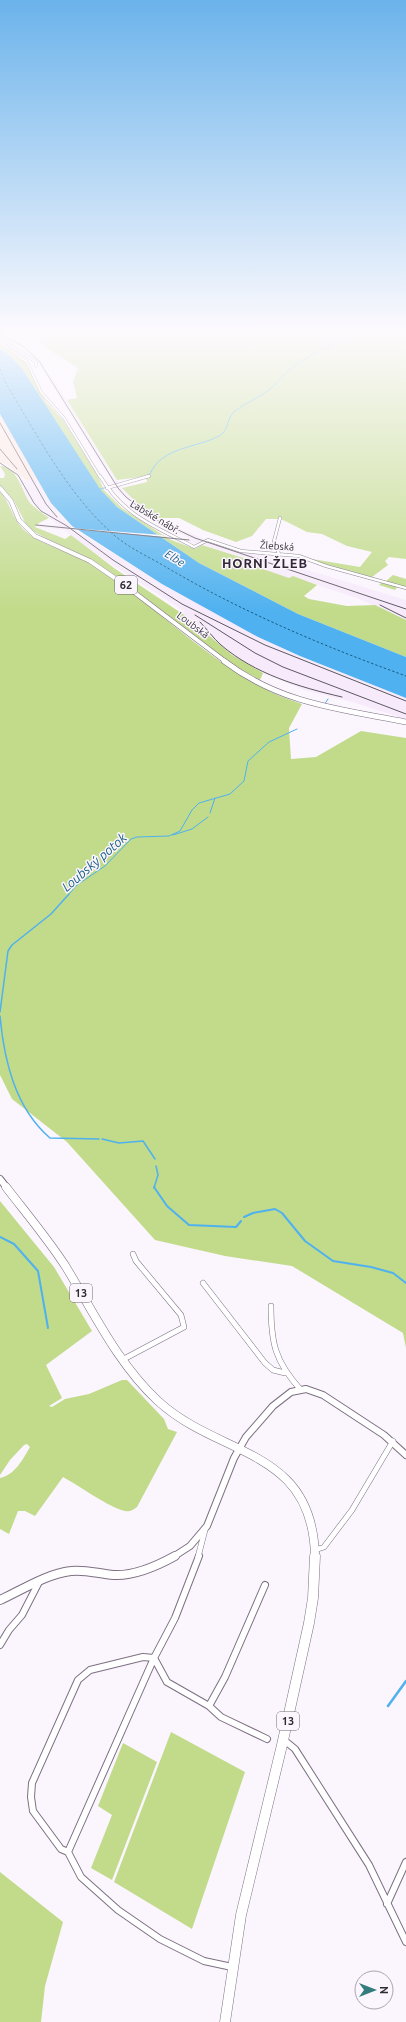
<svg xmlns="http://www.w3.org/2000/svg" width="406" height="2022" font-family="Ubuntu,sans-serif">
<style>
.built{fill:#f7ebfb}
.industrial{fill:#fde8e2}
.green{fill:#c1db8a}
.water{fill:#4fb1ef}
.pier{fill:#fbf5fd}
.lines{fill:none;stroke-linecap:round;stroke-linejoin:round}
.stream-far3{stroke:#4fb1ef;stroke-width:1}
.stream-far2{stroke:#4fb1ef;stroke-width:1.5}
.stream-far1{stroke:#4fb1ef;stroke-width:2}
.stream{stroke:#4fb1ef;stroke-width:2.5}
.ferry{stroke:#175e87;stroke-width:1;stroke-dasharray:2.5 2;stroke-linecap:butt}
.minor-far3-casing{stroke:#7d7083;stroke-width:3}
.minor-far2-casing{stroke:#7d7083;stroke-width:3.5}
.minor-far1-casing{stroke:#7d7083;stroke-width:6}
.minor-casing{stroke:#7d7083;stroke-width:8}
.tertiary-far2-casing{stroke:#7d7083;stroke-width:3.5}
.tertiary-far1-casing{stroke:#7d7083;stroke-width:8}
.tertiary-casing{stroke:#7d7083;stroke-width:10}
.primary-far4-casing{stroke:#7d7083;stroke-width:5}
.primary-far3-casing{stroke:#7d7083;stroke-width:6}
.primary-far2-casing{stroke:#7d7083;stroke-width:8}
.primary-far1-casing{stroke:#7d7083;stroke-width:9}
.primary-casing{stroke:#7d7083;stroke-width:11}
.minor-far3{stroke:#fff;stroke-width:2}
.minor-far2{stroke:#fff;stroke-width:2.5}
.minor-far1{stroke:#fff;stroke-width:5}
.minor{stroke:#fff;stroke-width:6}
.tertiary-far2{stroke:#fff;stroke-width:2.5}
.tertiary-far1{stroke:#fff;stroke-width:6}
.tertiary{stroke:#fff;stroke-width:8}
.primary-far4{stroke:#fff;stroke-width:4}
.primary-far3{stroke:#fff;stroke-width:5}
.primary-far2{stroke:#fff;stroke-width:6}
.primary-far1{stroke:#fff;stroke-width:8}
.primary{stroke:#fff;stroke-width:10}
.rail{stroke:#5d5860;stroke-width:1}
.labels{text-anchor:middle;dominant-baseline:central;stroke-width:3;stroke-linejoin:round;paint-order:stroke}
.far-street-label{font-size:10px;fill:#312c34;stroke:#fbf5fd}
.far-water-label{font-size:11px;font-style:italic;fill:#175e87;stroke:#fbf5fd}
.shield{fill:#fbf5fd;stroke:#6e6870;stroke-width:1}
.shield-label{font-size:11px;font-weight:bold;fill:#312c34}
.far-district-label{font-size:13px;font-weight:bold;letter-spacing:1px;fill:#332838;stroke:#fbf5fd}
.water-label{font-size:13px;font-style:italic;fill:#175e87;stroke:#fbf5fd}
</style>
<rect width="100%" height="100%" fill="#fbf5fd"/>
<path class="built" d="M0,332L28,347L42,361L122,488L147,511L173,526L205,539L406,600V620L357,598L293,577L289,579L263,569L262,564L207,546L180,540L172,536L193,540L153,520L120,494L37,361L23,348L0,335Z
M37,479L58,513L77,531L162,584L258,637L300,656L406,698V719L349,701L305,690L263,673L232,655L181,613L184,611L97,555L64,530L35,526L37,524L59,526L30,502L19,481Z"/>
<path class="industrial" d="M0,414L37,479L26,480L6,464L0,462Z"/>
<path class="green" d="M23,330H406V559L389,557L385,561L388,565L372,577L386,581L393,575L406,579V588L398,586L395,590L379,585L382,582L306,558L360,567L372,552L347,546L322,534L307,532L281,519H266L252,536L236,542L203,530L179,518H159L136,502L122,488L147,482V480L141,477L117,480L67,400L77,398L73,382L78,368L37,342L19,332Z
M0,343L26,363L39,389L47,403L63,420L97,474L104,490L122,508L169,539L195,549L202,545L259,563L263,569L289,578L293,576L317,585L304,596L309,599L347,606L375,605L406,620V657L298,614L199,563L117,507L100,490L21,367L6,352L0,349Z
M0,466C18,466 22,493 31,504C36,509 43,513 49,518L39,523L35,527L65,539L71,535L114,568L187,617L232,655L263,673L260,680L233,665L126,583L94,561L47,539L28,528L14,501L0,485V478H4L5,474Z
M0,490C9,502 13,519 23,529C42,548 70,549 91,563C152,603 205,659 271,692C281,697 292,700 302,704L289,728L291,759L316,757L361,731L406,738V1348L403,1333L292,1266L225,1256L155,1240L67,1142L12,1099L0,1075Z
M0,1201L54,1267L92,1331L46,1365L62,1398L49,1406L52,1407L65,1399L89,1394L122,1380H127L164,1419L168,1429L177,1432L137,1507C133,1510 130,1512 125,1511C110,1508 78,1485 63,1477L35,1516L25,1511H18L9,1534L0,1529V1478C15,1475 23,1459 30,1447L27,1444L24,1445L10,1460L0,1475Z
M171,1732L245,1772L192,1929L114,1882Z
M123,1743L157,1762L112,1880L91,1868L112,1815L98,1806Z
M0,1872L63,1922L45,1986L41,2022H0Z"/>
<path class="water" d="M0,349L6,352L21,367L100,489L117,507L199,563L298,614L406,657V698L300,656L258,637L162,584L72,526L51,503L0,414Z"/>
<path class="pier" d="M70,528L162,535L165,537L73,529Z"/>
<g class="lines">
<path class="stream-far3" d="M147,475L150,474C161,447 197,448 219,436C230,430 226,418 235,411C244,404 254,400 263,394C276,386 285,372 297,364C317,351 339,342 359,330
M100,489L108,487
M324,705L328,699
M210,813L215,798
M173,835L192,829L208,817
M68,895L77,885L105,866L131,839L137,837L169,836L180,831L192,810L199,803L230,794L244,781L248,761L269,742L297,729"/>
<path class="stream-far2" d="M0,1012L8,951L12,945L51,914L69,894
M0,1016C4,1060 15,1108 50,1138L99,1139
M102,1139L119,1143L143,1141L155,1159
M154,1188L158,1175L156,1166"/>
<path class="stream-far1" d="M154,1187L167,1206L189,1225L236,1227L241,1221
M244,1217L253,1213L275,1209L282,1213L305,1241L333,1261L371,1267L393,1273L406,1283
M0,1237L14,1244L38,1271L48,1328"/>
<path class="stream" d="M388,1706L406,1681"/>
<path class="ferry" d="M0,369L4,380C36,433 67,494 114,535C129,548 149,557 166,567C242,612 323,646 406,676"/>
<g class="minor-far3-casing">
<path id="minor-far3" d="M0,338L36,362V366
M0,342L27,362L41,392L64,418L100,477
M146,477L149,476"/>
</g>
<g class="minor-far2-casing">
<path id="minor-far2" d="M100,476C124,516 154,526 194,547L208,540L241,551L299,556L326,566L406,588
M107,488L149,476
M279,554L274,541L280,518"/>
</g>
<g class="minor-far1-casing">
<path id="minor-far1" d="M203,1283L265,1363L273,1370L285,1373
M271,1306C271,1343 275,1361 300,1389
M122,1360L184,1327L181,1315L136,1261L133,1254
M315,1550L324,1547L352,1510L393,1441
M198,1557L205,1530"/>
</g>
<g class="minor-casing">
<path id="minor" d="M0,1645L9,1630L22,1615L39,1582
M209,1706L221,1717L267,1739
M284,1740L295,1749L369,1865L406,1942
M68,1852L154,1658L175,1618L199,1556
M387,1904L406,1862
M232,1967L204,1961L160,1939L118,1910L81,1877L68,1852L61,1849L33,1811L31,1797L32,1783L78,1680L90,1670L143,1657L154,1658L167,1682L209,1706L225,1677L265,1585"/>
</g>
<g class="tertiary-far2-casing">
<path id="tertiary-far2" d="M0,332L7,330"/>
</g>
<g class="tertiary-far1-casing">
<path id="tertiary-far1" d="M173,1557L190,1546L207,1526L234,1458L246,1437L273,1406L291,1392L306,1389L323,1395L384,1435L406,1455"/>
</g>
<g class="tertiary-casing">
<path id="tertiary" d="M0,1600C22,1590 46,1574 71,1571C85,1569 99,1574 114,1575C135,1576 157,1566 175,1556"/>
</g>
<g class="primary-far4-casing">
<path id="primary-far4" d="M0,488L11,501L19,520L35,536L90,561L122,583L226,662"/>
</g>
<g class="primary-far3-casing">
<path id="primary-far3" d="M224,661C281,704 339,709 406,722"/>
</g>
<g class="primary-far2-casing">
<path id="primary-far2" d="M0,1179L7,1188"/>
</g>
<g class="primary-far1-casing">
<path id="primary-far1" d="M6,1187C26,1213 48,1239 66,1267C94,1313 118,1364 158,1401C220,1458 313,1447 315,1557"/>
</g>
<g class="primary-casing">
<path id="primary" d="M225,2022L241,1915L282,1745L309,1623L313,1598L315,1556"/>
</g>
<use href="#minor-far3" class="minor-far3"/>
<use href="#minor-far2" class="minor-far2"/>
<use href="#minor-far1" class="minor-far1"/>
<use href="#minor" class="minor"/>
<use href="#tertiary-far2" class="tertiary-far2"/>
<use href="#tertiary-far1" class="tertiary-far1"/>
<use href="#tertiary" class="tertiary"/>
<use href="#primary-far4" class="primary-far4"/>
<use href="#primary-far3" class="primary-far3"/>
<use href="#primary-far2" class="primary-far2"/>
<use href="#primary-far1" class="primary-far1"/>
<use href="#primary" class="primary"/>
<path class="rail" d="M0,334L24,347L39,361L118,488L126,497L153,518L195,538L406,609
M0,423L46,504L57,517
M0,449L17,469
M0,463L18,475L34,503L41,511L67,526L113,560L182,604L265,645L406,701
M36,525L189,540
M380,605L406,618
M195,615L255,653L283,667L406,714
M200,622C207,629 213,638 221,645C255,674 299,687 342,697"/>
</g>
<linearGradient id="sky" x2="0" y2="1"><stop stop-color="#6bb3eb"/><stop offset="0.54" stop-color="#fdfafe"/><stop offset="1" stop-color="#fdfafe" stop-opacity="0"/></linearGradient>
<rect width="406" height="613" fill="url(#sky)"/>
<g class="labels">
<g class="far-street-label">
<text transform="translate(155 517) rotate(31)">Labské nábř.</text>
<text transform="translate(277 546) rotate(4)">Žlebská</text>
<text transform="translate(193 625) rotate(37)">Loubská</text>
</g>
<g class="far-water-label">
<text transform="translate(175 558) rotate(31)">Elbe</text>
</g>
<g class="shield">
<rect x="115" y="576" width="22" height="18" rx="3"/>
<rect x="70" y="1284" width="22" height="18" rx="3"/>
<rect x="277" y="1712" width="22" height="18" rx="3"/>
</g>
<g class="shield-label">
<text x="126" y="585">62</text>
<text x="81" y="1293">13</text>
<text x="288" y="1721">13</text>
</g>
<g class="far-district-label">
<text x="265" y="563">HORNÍ ŽLEB</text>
</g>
<g class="water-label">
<text transform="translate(94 862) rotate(-41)">Loubský potok</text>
</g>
</g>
<g transform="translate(374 1990) rotate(90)"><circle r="19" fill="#fbf5fd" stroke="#aaa5ad"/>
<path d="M0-3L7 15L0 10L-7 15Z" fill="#337c7d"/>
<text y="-6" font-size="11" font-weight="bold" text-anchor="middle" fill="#312c34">N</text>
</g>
</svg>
